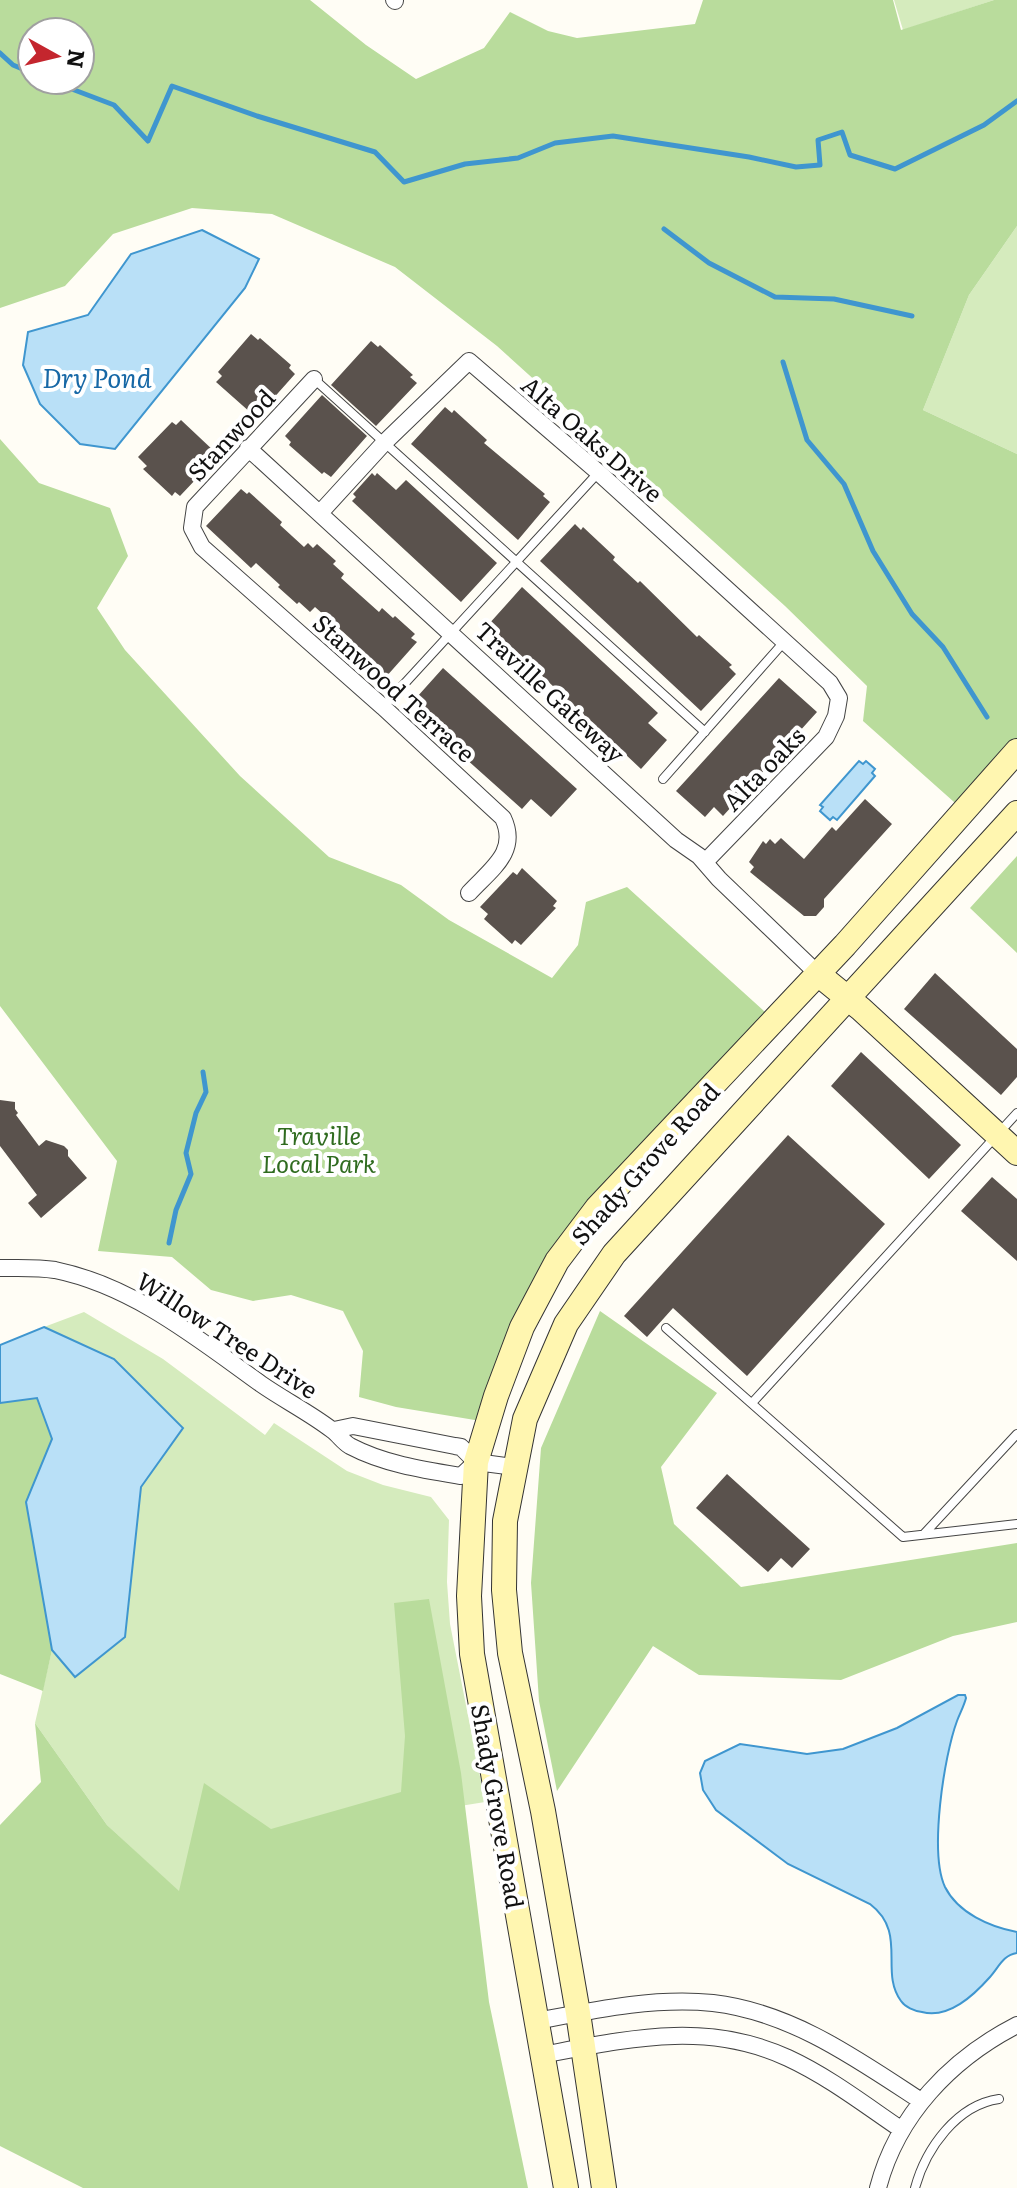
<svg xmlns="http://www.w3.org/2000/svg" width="1017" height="2188" font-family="Literata,serif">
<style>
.green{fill:#d5ebbd}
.forest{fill:#b9dc9c;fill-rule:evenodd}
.water{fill:#b9e0f7;stroke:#3f96cf;stroke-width:2}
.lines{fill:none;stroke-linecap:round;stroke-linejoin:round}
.stream{stroke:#3f96cf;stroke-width:5}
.building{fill:#5a524d}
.lane-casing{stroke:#444;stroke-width:10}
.street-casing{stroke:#444;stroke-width:18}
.secondary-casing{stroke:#333;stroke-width:26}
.lane{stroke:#fff;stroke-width:8}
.street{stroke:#fff;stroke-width:16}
.secondary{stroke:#fff6b0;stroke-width:24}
.labels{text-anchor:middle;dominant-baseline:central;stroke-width:8;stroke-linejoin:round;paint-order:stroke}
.street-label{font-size:24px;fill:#111;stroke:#fff}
.park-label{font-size:24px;font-style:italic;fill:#2f6b1f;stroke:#fff}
.water-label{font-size:26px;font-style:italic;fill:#1768a6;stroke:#fff}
</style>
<rect width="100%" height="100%" fill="#fffdf5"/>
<path class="green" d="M894,0H994L903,30Z
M1017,226V454L923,410L969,295Z
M84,1312L163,1359L265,1435L274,1423L347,1471L383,1485L431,1497L449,1520L447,1582L450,1624L485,1802L213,1846L179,1892L107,1825L35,1723L52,1650L75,1677L125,1637L141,1487L183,1428L114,1359L44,1327Z"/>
<path class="forest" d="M0,0H310L366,45L416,79L484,48L510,12L548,31L577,38L695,24L703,0H893L901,30L994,0H1017V226L969,295L923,410L1017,454V751L963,810L863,721L867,686L785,606L497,346L395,267L272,214L192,208L113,234L65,286L0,308ZM32,32H80V80H32Z
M0,439L39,483L110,508L128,556L97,608L125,650L240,776L329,857L401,885L449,920L552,978L578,945L586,902L627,887L775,1021L557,1261L487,1422L396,1407L359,1397L363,1351L343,1311L291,1295L253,1301L211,1290L172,1257L98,1251L117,1161L0,1006Z
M1017,856V953L970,908Z
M600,1311L717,1393L661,1467L674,1524L741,1587L1017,1543V1622L953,1636L841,1680L699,1675L653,1646L557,1791L539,1701L531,1583L541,1448Z
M37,1398L52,1440L26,1502L52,1650L43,1691L0,1674V1403Z
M429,1599L461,1773L489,2002L528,2188H83L0,2146V1825L41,1782L35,1723L107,1825L179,1891L204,1783L271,1829L401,1792L405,1736L394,1603Z"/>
<path class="water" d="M202,230L259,259L245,288L115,449L80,444L40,404L23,365L28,332L88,315L131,254Z
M859,761L863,764L866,761L875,769L872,773L875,776L837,820L833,817L830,820L820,811L823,807L820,805Z
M44,1327L114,1359L183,1428L141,1487L125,1637L75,1677L52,1650L26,1502L52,1439L37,1398L0,1403V1345Z
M958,1695H965L966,1698C964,1706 960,1713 957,1721C944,1756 929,1853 945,1887C958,1913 990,1927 1017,1932V1953C1003,1955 999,1967 990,1977C974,1995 949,2019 922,2012C914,2011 905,2007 901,2001C879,1971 908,1933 870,1904L788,1864L716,1810L703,1790L700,1773L705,1761L740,1744L807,1754L843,1749L897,1728Z"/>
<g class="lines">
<path class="stream" d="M0,53L13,65L32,73
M48,80L114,105L148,141L172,86L257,116L375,152L404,182L465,164L518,158L555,143L613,136L749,157L796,167L820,165L818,140L842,132L850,155L895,169L984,125L1017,101
M664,229L709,263L775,297L834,299L912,316
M783,362L807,440L844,484L873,551L912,614L943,647L987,717
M169,1243L176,1210L191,1174L186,1153L196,1113L206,1092L203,1072"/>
</g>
<path class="building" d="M251,334L258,340L260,338L291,365L289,368L295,374L262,411L257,407L251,413L216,382L222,376L218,372Z
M371,341L378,347L380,345L413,375L410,377L417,383L376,426L331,385Z
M322,395L367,436L331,477L324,472L322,474L289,445L291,442L285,436Z
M445,407L452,413L454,410L487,440L484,443L545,494L543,496L550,502L518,540L411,444Z
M181,420L215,452L211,457L214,460L180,496L175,492L172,496L143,469L147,466L138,457L172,422L176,425Z
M372,473L375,476L377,473L396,490L406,480L497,563L461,602L352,501L356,497L353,494Z
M241,489L247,494L249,492L282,522L280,525L304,547L308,543L313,548L317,544L336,561L333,564L344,574L341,578L379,612L382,608L393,618L395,616L415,634L411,638L417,642L385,678L379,672L376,675L357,658L358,657L347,647L352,640L315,607L310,612L299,602L297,604L278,587L280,585L256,563L251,568L206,526Z
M575,524L581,530L583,527L615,557L613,560L638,583L640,581L697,637L699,635L732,665L729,667L736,674L701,711L540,561Z
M522,587L658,713L648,723L667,740L641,769L488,625Z
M443,668L577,789L551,817L531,799L522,809L408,707Z
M779,678L817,712L723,816L714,807L705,817L676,791Z
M865,799L892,824L824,899V907L816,916H804L750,872L754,867L749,862L763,841L766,844L770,839L775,844L781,838L804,859L832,827L836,831Z
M522,868L557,901L553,906L556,908L521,945L515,940L512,944L484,919L488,914L480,907L513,872L517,875Z
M935,973L1017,1049V1077L1001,1095L904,1009Z
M861,1052L961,1145L929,1179L831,1086Z
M0,1100L15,1102V1109L18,1113L16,1115L39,1146L46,1140L64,1146L68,1150V1156L87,1178L41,1218L28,1203L37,1195L0,1146Z
M788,1135L885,1224L747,1376L673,1308L647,1337L624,1316Z
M992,1177L1017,1199V1261L961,1211Z
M727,1474L810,1549L792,1568L781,1558L768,1572L696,1508Z"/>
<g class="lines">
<g class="lane-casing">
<path id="lane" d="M314,379L705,732
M383,707L598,473
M663,779L784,642
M666,1328L903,1537L1017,1524
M752,1403L1017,1113
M924,1534L1017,1434
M915,2188C926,2148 957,2105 999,2099"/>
</g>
<g class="street-casing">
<path id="street" d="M394,0L395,1
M314,379L195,507L192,528L202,547L383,707L503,818C519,852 491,869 469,893
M248,448L676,840L699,856L719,879L818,974
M320,513L384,443L469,361L598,472L830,683L839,698L836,716L826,737L705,862
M0,1268C18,1268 37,1267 55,1270C133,1286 197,1338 261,1384C284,1400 310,1413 332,1430C339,1435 343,1442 350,1446C384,1464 424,1470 461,1476L476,1462
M334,1430L353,1426L455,1446L461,1447L476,1462L514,1467
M537,2021C594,2010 654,1997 713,2003C791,2012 857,2059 921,2101
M542,2055C627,2039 706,2020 788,2058C829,2077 865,2105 902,2130
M878,2188C897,2115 951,2059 1017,2025"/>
</g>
<g class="secondary-casing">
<path id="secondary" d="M818,974L861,1009L1017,1153
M566,2188L472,1654L469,1596L476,1462L496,1396L522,1327L557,1261L597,1208L845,945L1017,751
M604,2188L578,2013L543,1811L510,1653L504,1590L505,1521L525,1419L566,1324L614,1254L1017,813"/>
</g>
<use href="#lane" class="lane"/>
<use href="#street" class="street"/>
<use href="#secondary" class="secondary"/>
</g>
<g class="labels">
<g class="street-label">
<text transform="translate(230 434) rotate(-47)">Stanwood</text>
<text transform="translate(593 438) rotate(41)">Alta Oaks Drive</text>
<text transform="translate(395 687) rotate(42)">Stanwood Terrace</text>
<text transform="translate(551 691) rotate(43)">Traville Gateway</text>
<text transform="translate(763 768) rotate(-46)">Alta oaks</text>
<text transform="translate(644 1163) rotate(-48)">Shady Grove Road</text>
<text transform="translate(228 1334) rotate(33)">Willow Tree Drive</text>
<text transform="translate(499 1806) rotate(80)">Shady Grove Road</text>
</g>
<g class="park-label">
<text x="319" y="1134">Traville<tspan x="319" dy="28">Local Park</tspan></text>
</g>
<g class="water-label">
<text x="97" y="376">Dry Pond</text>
</g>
</g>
<g transform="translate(56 56) rotate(98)"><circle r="38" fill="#ffffff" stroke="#a0a0a0" stroke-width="2"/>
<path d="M0-6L14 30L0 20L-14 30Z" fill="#c4262e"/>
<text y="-12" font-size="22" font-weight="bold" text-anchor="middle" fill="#111111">N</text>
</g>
</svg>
